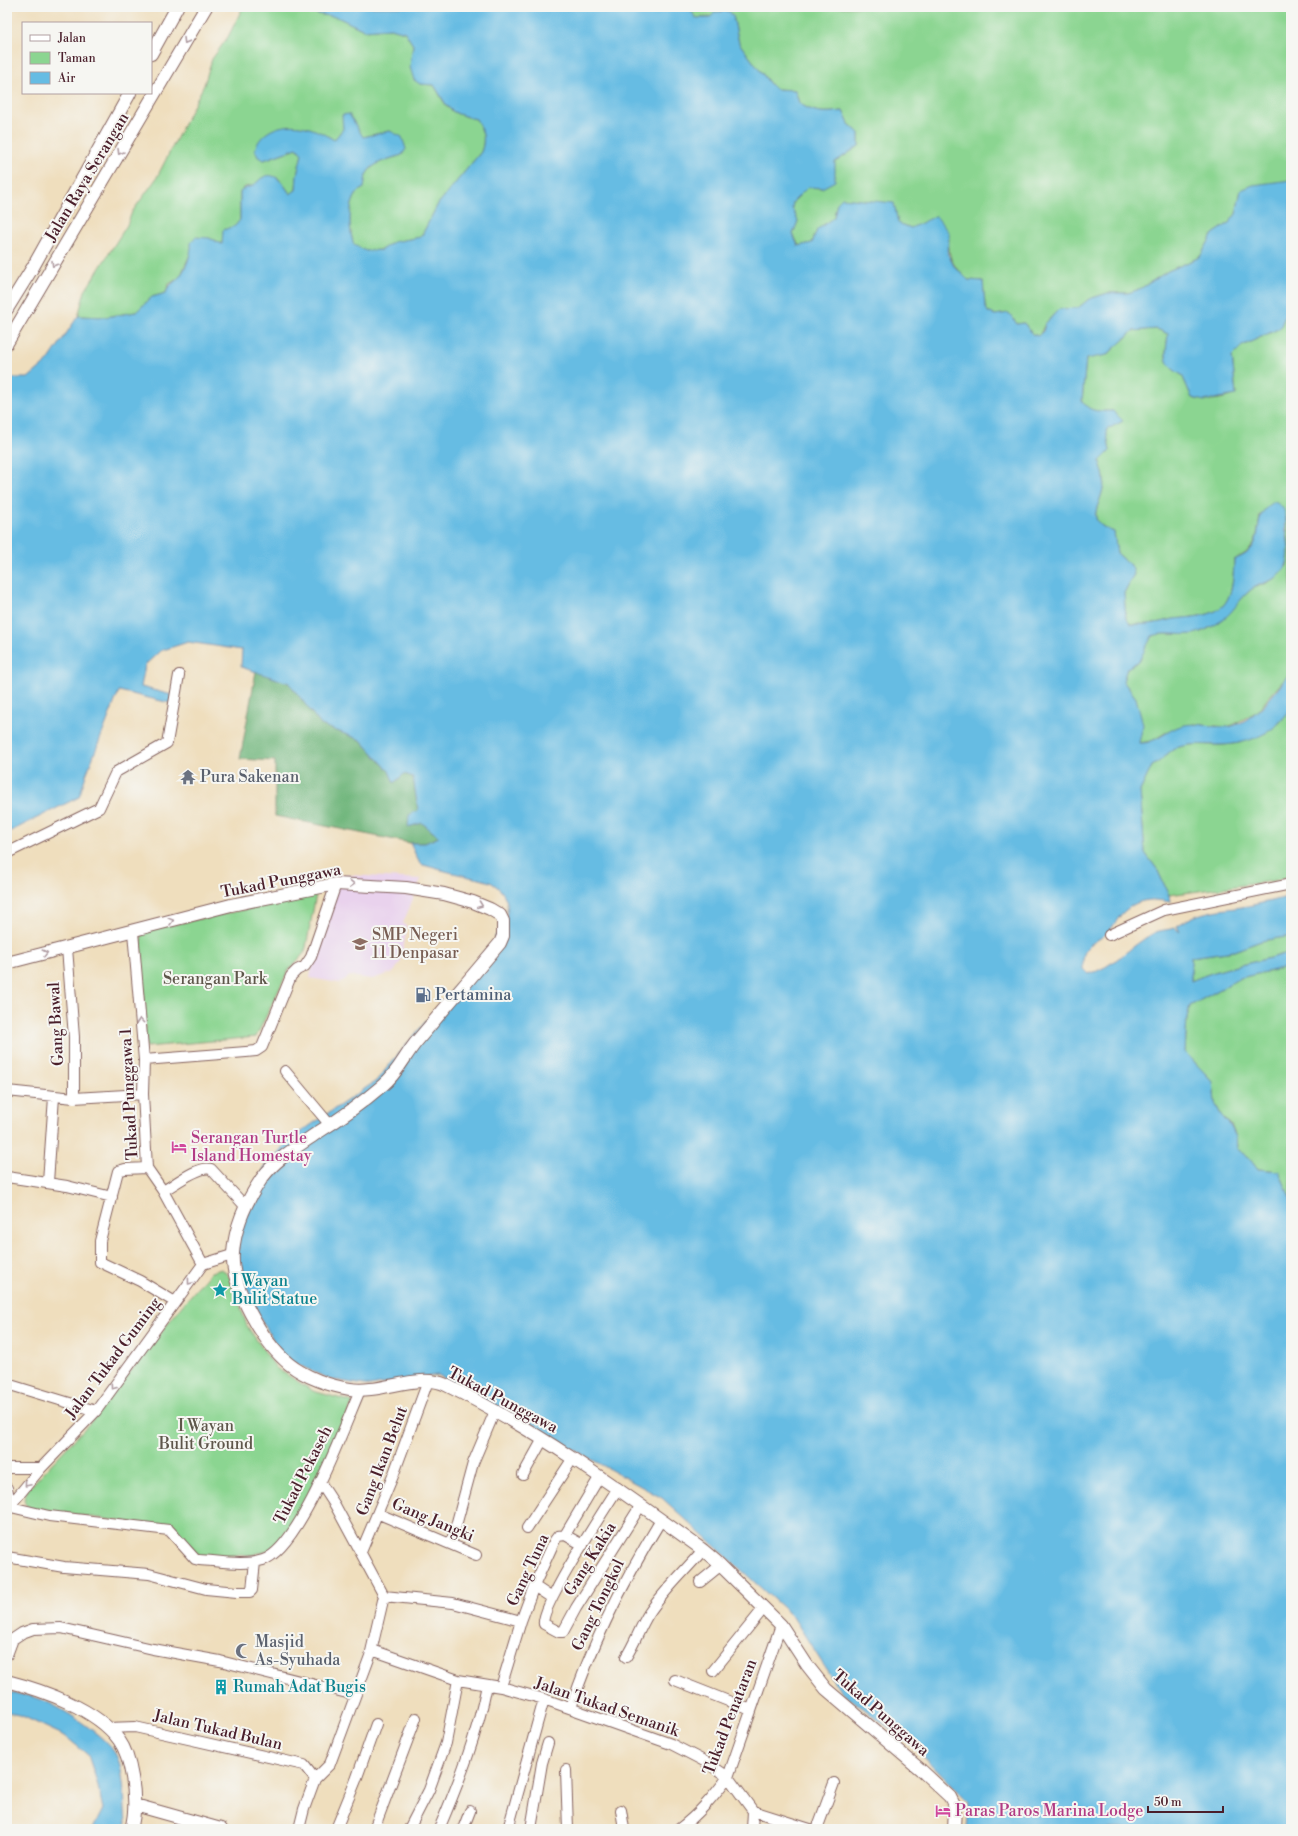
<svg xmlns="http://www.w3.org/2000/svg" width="1298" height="1836" font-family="'Libre Bodoni',serif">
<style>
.built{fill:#e9d2ed}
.green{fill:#8bd591;stroke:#6a7a5e}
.forest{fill:#70b67b;stroke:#5d6a53}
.water{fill:#66bce3;stroke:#586e87}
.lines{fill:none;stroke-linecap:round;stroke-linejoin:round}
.minor-casing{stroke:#84625e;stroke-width:12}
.tertiary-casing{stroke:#84625e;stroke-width:14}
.minor{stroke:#fff;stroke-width:10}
.tertiary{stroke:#fff;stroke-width:12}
.oneway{stroke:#ae9aa0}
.labels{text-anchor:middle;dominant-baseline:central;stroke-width:4;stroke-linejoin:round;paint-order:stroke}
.street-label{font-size:16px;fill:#4a1f2b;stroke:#f6f6f2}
.worship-label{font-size:16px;fill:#5b616d;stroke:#f6f6f2;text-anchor:start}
.education-label{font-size:16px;fill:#785e54;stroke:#f6f6f2;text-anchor:start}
.park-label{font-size:16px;fill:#5e564a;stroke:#f6f6f2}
.service-label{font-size:16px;fill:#4e5e75;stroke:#f6f6f2;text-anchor:start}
.hotel-label{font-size:16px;fill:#b23c85;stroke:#f6f6f2;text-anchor:start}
.culture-label{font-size:16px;fill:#0d838f;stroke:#f6f6f2;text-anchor:start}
</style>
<rect width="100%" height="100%" fill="#f6f6f2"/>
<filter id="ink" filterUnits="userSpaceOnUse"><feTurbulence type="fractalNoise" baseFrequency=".025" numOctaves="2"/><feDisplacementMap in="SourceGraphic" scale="8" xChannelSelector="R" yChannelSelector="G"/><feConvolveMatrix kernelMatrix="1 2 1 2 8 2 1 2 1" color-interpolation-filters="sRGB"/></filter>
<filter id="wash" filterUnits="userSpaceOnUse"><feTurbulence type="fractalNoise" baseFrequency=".012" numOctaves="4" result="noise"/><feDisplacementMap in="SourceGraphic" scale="16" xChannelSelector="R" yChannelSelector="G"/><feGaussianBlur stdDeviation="0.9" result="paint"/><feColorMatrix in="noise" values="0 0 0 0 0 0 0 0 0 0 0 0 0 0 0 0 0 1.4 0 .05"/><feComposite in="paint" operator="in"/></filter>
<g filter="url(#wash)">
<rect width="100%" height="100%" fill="#efdebd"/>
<path class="built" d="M330,874L421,879L403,923L407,927L401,961L394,972L372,979L350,976L340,983L310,978Z"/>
<path class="green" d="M243,7H306L317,14L337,17L364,30L391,28L405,32L413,45L410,67L420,84L434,85C449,110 446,112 476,119C483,130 486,139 481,152L438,204L421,237L393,242L381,250L366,251L354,245C348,229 347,195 364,188C365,184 364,179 366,175C372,162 390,159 402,155L390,131L363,137L343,129L334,140L326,135L264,160L297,148L302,154L297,175L296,190L291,194L278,178L264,177L252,186L245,187L240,192V220L222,244L209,238L192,250L180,277L168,285L166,293L152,297L136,312L105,317L78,316L85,291L127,225L132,212L156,179L204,85L212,59L228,37Z
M688,7H1291V180L1241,190L1236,214L1228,224L1213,234L1200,257L1168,271L1140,289L1128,293H1108L1089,299L1078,308L1059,309L1045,324L1039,336L1032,334L1024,323L1017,324L1009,313L995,315L988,313L985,306L983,281L968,280C950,262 948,259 949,233L911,228L837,203L834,217L817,230L812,243L799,246L793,234L798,221L792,208L793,202L808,187L822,188L835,162L859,146V133L849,124L843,111C824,113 815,114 799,103L795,90L775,89L770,84L739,43L733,16L696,18Z
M1291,306V672L1256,712L1233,725L1226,727L1194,724L1165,733L1152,741L1139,743L1136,698L1123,681L1127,668L1139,661L1151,636C1167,631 1182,637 1197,633C1225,625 1232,605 1252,589C1257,585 1263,586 1268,582C1275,579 1281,571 1287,566L1289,547L1286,515H1260C1256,540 1258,548 1234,560C1233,611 1222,615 1173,619C1167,620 1162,622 1155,623C1148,625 1139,624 1131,624L1126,619L1124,593L1134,574L1132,567L1117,553L1114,532C1082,520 1101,508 1104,483C1105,476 1101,468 1100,461L1110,451L1106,430L1122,421L1113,411C1100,411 1090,413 1082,402L1086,358L1107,355L1133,331L1157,329L1168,334C1166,355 1161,364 1182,375L1192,398C1207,402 1221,400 1236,394L1232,356L1242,346L1280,328L1285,316Z
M1291,709V876L1273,881L1169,895L1157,869L1145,853L1140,791L1152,766C1163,761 1168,750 1179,747C1193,743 1206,745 1219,745C1236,745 1257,739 1272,729C1279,725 1285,716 1291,709Z
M316,895L305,952L288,971L256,1037L146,1047L141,931Z
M1291,936V952C1257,963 1224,966 1191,981V957L1234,951L1261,941Z
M1291,966V1200L1279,1171L1258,1169L1249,1157L1237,1149L1236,1137L1231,1125L1221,1115L1215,1103L1213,1082L1185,1052L1187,1017L1190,1006L1240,978Z
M222,1269L231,1279L247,1326L276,1368L313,1391L353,1402L313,1488L292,1525L271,1549L252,1555L200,1556L171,1526L126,1522L30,1508C21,1503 24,1495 29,1488L98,1414L180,1308L211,1272Z"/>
<path class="forest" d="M256,671L289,683L321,725L361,740L389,771L394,783L404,774L413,777L418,810L408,827L422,823L439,837L425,843H410L275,816V761L240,759Z"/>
<path class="water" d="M306,7H688L696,18H710L715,12L729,11L733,16L739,43L770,84L775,89L795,90L799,103C815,114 824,113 843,111L849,124L859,133V146L835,162V181L822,188L808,187L793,202L792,208L798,221L793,234L798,246L812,243L817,230L834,217L837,203L842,198L894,203L898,223L911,228L936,216L949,233L948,254L954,266L968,280L983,281L985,306L988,312L995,315L1009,313L1017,324L1024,323L1032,334L1038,336L1043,331L1045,324L1059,309L1078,308L1089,299L1108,293H1128L1140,289L1168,271L1200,257L1213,234L1228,224L1236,214L1241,190L1253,185L1291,180V306L1285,316L1280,328L1242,346L1232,356L1236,395L1204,401L1192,398L1182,375C1161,364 1166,355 1168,334L1157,329L1133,331L1107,355L1086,359L1082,401C1090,413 1100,411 1113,411L1123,421L1106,430L1110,451L1100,461C1101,468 1105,476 1104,483C1101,508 1082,520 1114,532L1117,553L1132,567L1134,574L1124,593L1126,619L1131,624C1139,624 1147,625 1155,623C1162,622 1167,620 1173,619C1222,615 1233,611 1234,560C1240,557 1246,555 1250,550C1265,534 1250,516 1274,502C1288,507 1285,517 1286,530C1288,541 1291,555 1286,566C1281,579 1268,581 1257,586C1246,591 1238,604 1231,612C1222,622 1209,629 1197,633C1182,637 1167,631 1152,636L1139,661L1127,668L1123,681L1136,698L1143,725L1139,743C1143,743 1147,743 1151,741C1161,738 1170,729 1181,726C1196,721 1212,728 1227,727C1253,724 1276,691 1291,672V709C1285,716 1279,724 1272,729C1256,740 1237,745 1219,745C1206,745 1193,743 1179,747C1168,750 1163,761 1152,766L1140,791L1145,853L1157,869L1169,895L1170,902C1153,899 1140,898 1126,910C1119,915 1115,925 1108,932C1092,947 1082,941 1083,969L1088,974C1113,968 1131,945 1154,933C1159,930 1168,930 1175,928L1180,932L1177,926C1201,909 1220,911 1248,906C1262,903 1277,900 1291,896V936L1261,941L1234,951L1191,957V981C1224,966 1257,963 1291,952V966L1240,978L1190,1006L1187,1017L1185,1052L1213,1082L1215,1103L1221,1115L1230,1125L1236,1137L1237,1149L1249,1157L1258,1169L1279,1171L1291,1200V1829H966L968,1802L911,1744L840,1691L793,1617L662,1498L438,1375L370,1386L329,1379L284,1358L258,1314L243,1286L233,1235L265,1166L293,1137L376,1081L486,949L490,952L498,942L494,938C508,920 516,899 492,883C484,879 471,878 462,875C448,872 434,868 420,864L410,843H425L439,837L422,823L408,827L409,815L418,810L413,777L404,774L394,783L389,771L361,740L321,725L289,683L241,667L242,650L188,642L160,651L145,665L141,687L172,695L170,703L119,691L86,775L79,797L7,833V378H28L48,361L78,316L105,317L136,312L152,297L166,293C169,283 175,283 180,276C186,268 192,253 191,243L195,237L209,238L222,244L223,230L235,226L240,220V192C245,187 249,188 254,185C257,183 260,178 264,177C276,171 284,185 290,194L296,190L297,175L302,154L297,148L264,160L258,157L255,150C260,131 281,123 300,126C311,127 325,134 334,140L343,129L342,115L349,114L363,137L390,131L402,137L406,149L402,155C390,159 372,162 366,175C365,179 365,184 364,188C347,195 348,230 354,245L366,251L381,250L393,242L421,237L438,204L481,152C486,139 483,130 476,119C446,112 450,110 434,85L420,84L414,80L410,67L413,45L405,32L391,28L364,30L337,17L317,14Z
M7,1692C17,1694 27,1695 37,1698C57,1704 109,1737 117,1757C125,1777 124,1801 126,1823L123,1829H93L103,1809L97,1782L88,1755L65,1736L20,1715L7,1713Z"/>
</g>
<g filter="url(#ink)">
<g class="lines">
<g class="minor-casing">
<path id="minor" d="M7,853L99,808L116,772L167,743L179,675
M133,932L144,1060L143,1094L147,1168L163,1191L203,1264
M1109,935L1164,910L1291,884
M67,948L74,1037V1098
M144,1060L246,1052L256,1051L262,1047L291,976L297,970L305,966L311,957L336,884
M285,1071L330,1125
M7,1091L74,1098L143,1094
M147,1168L125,1169L118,1171L100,1241V1262L140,1281L175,1302
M7,1177L67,1186L112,1197
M48,1182L54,1097
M163,1191C174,1185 199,1165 211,1169L245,1206
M7,1384L96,1411
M7,1468H41
M523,1475L543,1439
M7,1488L11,1507L49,1516L169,1530L195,1559L199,1560C219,1561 244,1566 263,1560C300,1548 344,1427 360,1390
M618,1488C606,1507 539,1609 544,1624L559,1632H563L576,1608L641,1505
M8,1508L41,1468L96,1411L203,1264L232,1255
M379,1514L476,1555
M527,1528L573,1458
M565,1535L583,1545
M451,1544L473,1463L495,1411
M361,1552L393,1476L428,1381
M7,1557L64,1567L149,1574L206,1589L237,1592H250L252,1590L255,1562
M700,1582L721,1565
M534,1586L552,1598
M384,1596L453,1603L521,1621
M372,1650L458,1680L501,1687L544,1699L671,1744L706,1762L728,1777L753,1811L810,1829
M7,1655L13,1639L22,1633L33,1629L61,1628L153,1649L220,1661L355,1695
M626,1657C635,1643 640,1627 649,1613C664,1590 685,1571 703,1550
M713,1671L764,1608
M675,1680L751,1710
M501,1687L521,1621L534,1586L555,1540L558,1536L565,1535L600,1476
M571,1708C592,1642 625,1579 661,1520
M108,1728L135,1727L304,1765L315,1779
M566,1770L568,1829
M621,1810L624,1829
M299,1829L304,1809L315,1779L330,1764L370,1656L384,1596L335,1505L320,1482
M336,1829L356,1780L376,1724
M374,1829L416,1718
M409,1829L429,1790L446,1743L458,1680
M439,1829C459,1782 477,1736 487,1685
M463,1829L470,1811
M508,1829L544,1699
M531,1829L542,1763L548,1743
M679,1829C699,1814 713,1797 728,1777L781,1625
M752,1829L753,1811
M817,1829L834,1783"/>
</g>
<g class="tertiary-casing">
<path id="tertiary" d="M151,54L177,7
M7,309L33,267L130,93
M7,343L206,7
M7,963L231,905L336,884L406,888L444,894L473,902L490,909L500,915L503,921V936L500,943C472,976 445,1008 417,1041C405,1055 398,1073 383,1085C362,1103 340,1119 317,1133C297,1147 277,1158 262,1178C247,1200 235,1226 233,1253C230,1286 264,1344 289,1364C305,1377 330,1386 350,1389C380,1394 419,1372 446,1385C538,1430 620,1490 703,1550L716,1561L781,1625L807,1665L826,1689L921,1770L950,1797L955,1807L954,1829
M7,1681C42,1690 97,1709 119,1740C127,1751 130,1765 132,1777C135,1795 136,1812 131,1829
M135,1805L221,1829"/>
</g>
<use href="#minor" class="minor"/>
<use href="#tertiary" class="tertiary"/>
</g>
<defs><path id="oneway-chevron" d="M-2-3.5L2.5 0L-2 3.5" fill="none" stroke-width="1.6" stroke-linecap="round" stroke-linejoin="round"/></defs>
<g class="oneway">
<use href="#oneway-chevron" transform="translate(186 41) rotate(121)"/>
<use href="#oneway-chevron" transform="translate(120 152) rotate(121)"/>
<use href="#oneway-chevron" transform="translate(54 264) rotate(121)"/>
<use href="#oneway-chevron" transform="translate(352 884) rotate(2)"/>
<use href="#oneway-chevron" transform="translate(480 905) rotate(21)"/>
<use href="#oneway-chevron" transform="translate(171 921) rotate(-15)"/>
<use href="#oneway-chevron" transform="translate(45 953) rotate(-14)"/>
<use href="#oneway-chevron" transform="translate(140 1021) rotate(-95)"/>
<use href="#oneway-chevron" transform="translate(190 1282) rotate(127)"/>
<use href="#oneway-chevron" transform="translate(113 1387) rotate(126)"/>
<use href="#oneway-chevron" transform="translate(27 1484) rotate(130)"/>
</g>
</g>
<defs>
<g id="temple-bare" transform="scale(1.2)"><path d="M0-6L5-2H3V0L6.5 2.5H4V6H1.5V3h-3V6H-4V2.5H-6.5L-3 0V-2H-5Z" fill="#6b7280" stroke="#f6f6f2" stroke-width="2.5" paint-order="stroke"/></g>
<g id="school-bare" transform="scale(1.2)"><path d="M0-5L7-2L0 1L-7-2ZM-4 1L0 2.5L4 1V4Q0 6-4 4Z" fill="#8d6e63" stroke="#f6f6f2" stroke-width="2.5" paint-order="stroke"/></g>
<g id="fuel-bare" transform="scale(1.2)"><path d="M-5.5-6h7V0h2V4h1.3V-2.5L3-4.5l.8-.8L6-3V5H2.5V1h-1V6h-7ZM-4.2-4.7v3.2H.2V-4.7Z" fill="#5c6f8a" stroke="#f6f6f2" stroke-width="2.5" paint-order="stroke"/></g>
<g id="hotel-bare" transform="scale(1.2)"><path d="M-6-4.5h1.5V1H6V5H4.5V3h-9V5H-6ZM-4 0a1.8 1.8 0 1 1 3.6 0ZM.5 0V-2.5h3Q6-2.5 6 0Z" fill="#d1479c" stroke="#f6f6f2" stroke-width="2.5" paint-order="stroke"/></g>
<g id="sight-bare" transform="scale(1.2)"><path d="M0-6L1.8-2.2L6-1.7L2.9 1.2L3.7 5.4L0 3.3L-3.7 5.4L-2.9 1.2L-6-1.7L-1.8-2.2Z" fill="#0f9aa8" stroke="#f6f6f2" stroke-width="2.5" paint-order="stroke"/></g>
<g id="mosque-bare" transform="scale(1.2)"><path d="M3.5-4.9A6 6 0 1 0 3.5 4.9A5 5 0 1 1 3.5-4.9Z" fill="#6b7280" stroke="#f6f6f2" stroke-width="2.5" paint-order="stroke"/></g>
<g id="building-bare" transform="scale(1.2)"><path d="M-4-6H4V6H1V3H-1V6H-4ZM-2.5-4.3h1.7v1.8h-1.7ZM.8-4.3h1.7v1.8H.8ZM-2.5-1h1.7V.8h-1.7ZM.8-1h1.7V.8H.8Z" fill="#0f9aa8" stroke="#f6f6f2" stroke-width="2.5" paint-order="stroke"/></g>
</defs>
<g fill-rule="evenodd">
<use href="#temple-bare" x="188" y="777"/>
<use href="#school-bare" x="360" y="944"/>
<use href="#fuel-bare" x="423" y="995"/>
<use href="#hotel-bare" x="179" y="1147"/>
<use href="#sight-bare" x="220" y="1290"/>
<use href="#mosque-bare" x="243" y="1651"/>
<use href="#building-bare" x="221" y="1687"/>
<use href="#hotel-bare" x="943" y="1811"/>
</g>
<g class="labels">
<g class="street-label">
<text transform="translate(87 177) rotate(-59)">Jalan Raya Serangan</text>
<text transform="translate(281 881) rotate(-11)">Tukad Punggawa</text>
<text transform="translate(56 1024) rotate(-93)">Gang Bawal</text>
<text transform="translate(129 1094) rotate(-93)">Tukad Punggawa 1</text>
<text transform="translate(113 1358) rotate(-53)">Jalan Tukad Guming</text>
<text transform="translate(503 1400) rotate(28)">Tukad Punggawa</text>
<text transform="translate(382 1461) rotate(-69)">Gang Ikan Belut</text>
<text transform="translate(303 1475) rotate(-63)">Tukad Pekaseh</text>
<text transform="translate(433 1520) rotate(23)">Gang Jangki</text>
<text transform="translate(590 1559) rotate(-58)">Gang Kakia</text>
<text transform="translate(528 1570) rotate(-65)">Gang Tuna</text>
<text transform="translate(598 1605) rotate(-64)">Gang Tongkol</text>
<text transform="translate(607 1707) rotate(19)">Jalan Tukad Semanik</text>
<text transform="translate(881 1713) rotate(41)">Tukad Punggawa</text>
<text transform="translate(730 1717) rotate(-69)">Tukad Penataran</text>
<text transform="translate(218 1730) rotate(13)">Jalan Tukad Bulan</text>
</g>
<g class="worship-label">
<text x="200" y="777">Pura Sakenan</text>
<text x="255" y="1642">Masjid<tspan x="255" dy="18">As-Syuhada</tspan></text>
</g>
<g class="education-label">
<text x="372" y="935">SMP Negeri<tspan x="372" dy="18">11 Denpasar</tspan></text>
</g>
<g class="park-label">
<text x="215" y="979">Serangan Park</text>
<text x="206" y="1426">I Wayan<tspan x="206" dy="18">Bulit Ground</tspan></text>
</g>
<g class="service-label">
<text x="435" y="995">Pertamina</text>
</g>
<g class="hotel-label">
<text x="191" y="1138">Serangan Turtle<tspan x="191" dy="18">Island Homestay</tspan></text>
<text x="955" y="1811">Paras Paros Marina Lodge</text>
</g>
<g class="culture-label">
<text x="232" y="1281">I Wayan<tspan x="232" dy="18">Bulit Statue</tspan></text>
<text x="233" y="1687">Rumah Adat Bugis</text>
</g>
</g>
<rect width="1298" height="1836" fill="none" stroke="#f6f6f2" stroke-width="24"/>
<rect x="22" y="22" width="130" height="72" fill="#f6f6f2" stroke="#b1a0a2"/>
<rect x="30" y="35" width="20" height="6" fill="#ffffff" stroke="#b1a0a2"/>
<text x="58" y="42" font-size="12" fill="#4a1f2b">Jalan</text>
<rect x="30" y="52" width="20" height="12" fill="#8bd591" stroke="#b1a0a2"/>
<text x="58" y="62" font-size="12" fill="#4a1f2b">Taman</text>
<rect x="30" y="72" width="20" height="12" fill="#66bce3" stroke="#b1a0a2"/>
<text x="58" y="82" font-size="12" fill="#4a1f2b">Air</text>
<path d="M1148 1806v6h75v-6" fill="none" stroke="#4a1f2b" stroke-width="2"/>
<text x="1154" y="1806" font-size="12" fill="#4a1f2b" stroke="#f6f6f2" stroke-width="3" paint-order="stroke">50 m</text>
</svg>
